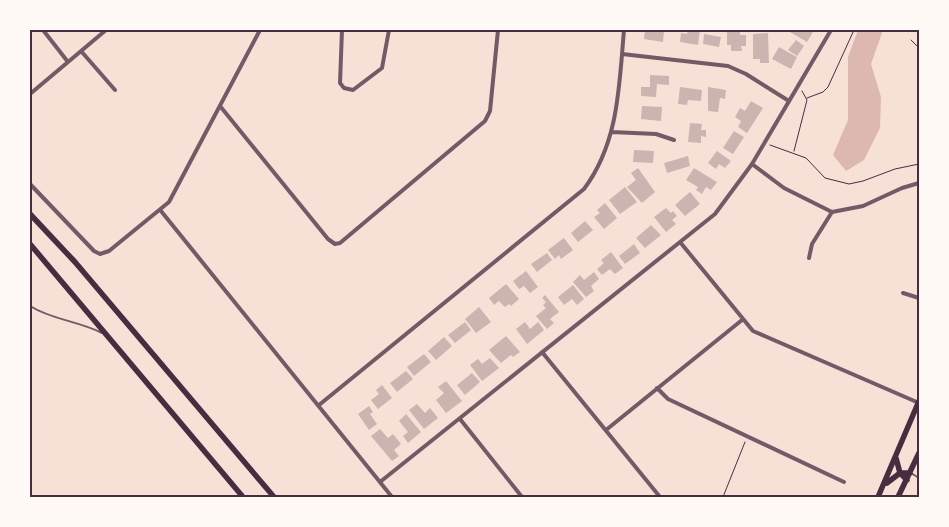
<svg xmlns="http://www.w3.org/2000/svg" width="949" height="527" font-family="'PT Sans Narrow',sans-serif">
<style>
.water{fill:#dcb8b0}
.building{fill:#ccb4b1}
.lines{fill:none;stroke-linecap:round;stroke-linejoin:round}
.path{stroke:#4a2c40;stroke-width:1}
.service{stroke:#755966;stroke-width:2}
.minor{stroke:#755966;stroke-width:4}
.primary{stroke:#4a2c40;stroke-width:5.5}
.trunk{stroke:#4a2c40;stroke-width:5.5}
.neatline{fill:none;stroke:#4a2c40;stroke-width:2}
</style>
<rect width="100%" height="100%" fill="#f7e1d7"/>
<path class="water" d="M858,30H883L871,64L881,97L880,128L864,160L846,171L833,155L848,120V57Z"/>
<path class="building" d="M645,30L664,31L663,42L644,39Z
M688,30H700L698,45L680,42L681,33L687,34Z
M791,30H814L807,42L790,32Z
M727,31H740V35H746V46H741L742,51H731V45H727Z
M768,33L769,63H760V59H753V34Z
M704,34L721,37L719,47L703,44Z
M796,40L804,46L797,56L788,50Z
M779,47L797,57L791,69L772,59Z
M650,75L669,76V85L657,84L656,97L641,96V87H650Z
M680,87L702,90L701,101L688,100L687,105L678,104Z
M708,87L726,90L725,99L720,98L718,112L708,111Z
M751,101L763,108L747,133L738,127L741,121L735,117L740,108L745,111Z
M642,106L662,107L661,121L641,119Z
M690,123L702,124L701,130H706V137L701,136V143L688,142Z
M734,131L744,137L733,154L723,148Z
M634,150L654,151L653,163L633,162Z
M717,151L731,161L725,168L719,164L716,169L708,163Z
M688,156L690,166L667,173L664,163Z
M638,168L655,192L642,203L627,187L636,180L631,173Z
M694,168L717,182L711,190L706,187L702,194L696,190L698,187L686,180Z
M625,187L637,202L620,214L609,200Z
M690,192L700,204L685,216L675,205Z
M605,203L617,218L604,229L594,217L600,213L597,210Z
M666,208L671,213L673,211L677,216L672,220L676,224L666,232L654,217Z
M585,221L593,230L578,242L571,233Z
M651,225L661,235L645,248L636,238Z
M564,238L573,250L561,259L559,255L555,259L548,250Z
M634,244L640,253L625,264L619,256Z
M611,252L623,268L615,274L610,269L602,275L597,269L604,263L601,260Z
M547,253L552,260L537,272L531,264Z
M526,271L538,287L530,293L524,286L519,289L513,281Z
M594,272L599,279L591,286L594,291L586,297L573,282L580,275L584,280Z
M506,284L519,299L511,306L509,304L505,307L499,301L494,305L489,298Z
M573,285L584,299L577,305L572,299L564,305L558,297Z
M545,295L559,312L550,319L554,323L547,329L536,316L546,308L543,305L546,302L542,298Z
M479,307L491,322L476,333L465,319Z
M465,322L471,330L455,343L448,335Z
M525,322L530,329L538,322L544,330L527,344L516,329Z
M506,336L520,352L513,357L511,355L501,363L489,350Z
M444,337L452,346L436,360L428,351Z
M424,354L431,362L414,376L407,367Z
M490,358L499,368L482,381L470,365L478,359L482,364Z
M406,371L413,379L397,392L390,383Z
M472,373L480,382L465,395L457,385Z
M446,381L462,401L446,413L436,400L444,393L438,387Z
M382,385L392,398L378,409L371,400L379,394L376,390Z
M417,404L425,413L430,408L438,418L424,429L409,410Z
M369,406L373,412L370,414L377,424L369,430L358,414Z
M406,414L421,432L408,443L403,436L408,432L399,421Z
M380,429L388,438L393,434L401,444L394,450L399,456L392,461L371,436Z"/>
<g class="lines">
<path class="path" d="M911,40L919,48
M807,98L823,92L828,87L854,30
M770,145L806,158L825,178L849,184L863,181L895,169L919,164
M794,151L807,100L802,91
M723,497L745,442"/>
<path class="service" d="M30,306C52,320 79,321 102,333
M911,473L919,478"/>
<path class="minor" d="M43,30L68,62
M342,30L340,83L344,88L353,90L382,68L389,30
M81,51L115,90
M622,54L728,66L746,74L789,101
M30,94L106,30
M220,106L328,239L335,244L340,243L485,121L490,111L498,30
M612,132L656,134L674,140
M752,164L784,188L832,212L863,206L902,188L919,183
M30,184L94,251L100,254L109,251L169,202L260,30
M161,211L392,497
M680,242L753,331L919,403
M809,258L812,244L832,212
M903,293L919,298
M542,352L660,497
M657,388L668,399L844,482
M319,405L584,189C619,142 619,86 624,30
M460,419L522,497
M606,430L742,320
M380,482L715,214L752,164L831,30"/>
<path class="primary" d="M896,458L900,473L907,480
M887,483L900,473H910
M878,497L919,401
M898,497L919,453"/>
<path class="trunk" d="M30,214L75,262L274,497
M30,244L243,497"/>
</g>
<rect width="949" height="527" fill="none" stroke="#fffaf5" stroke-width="62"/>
<rect x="31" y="31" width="887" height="465" class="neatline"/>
</svg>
